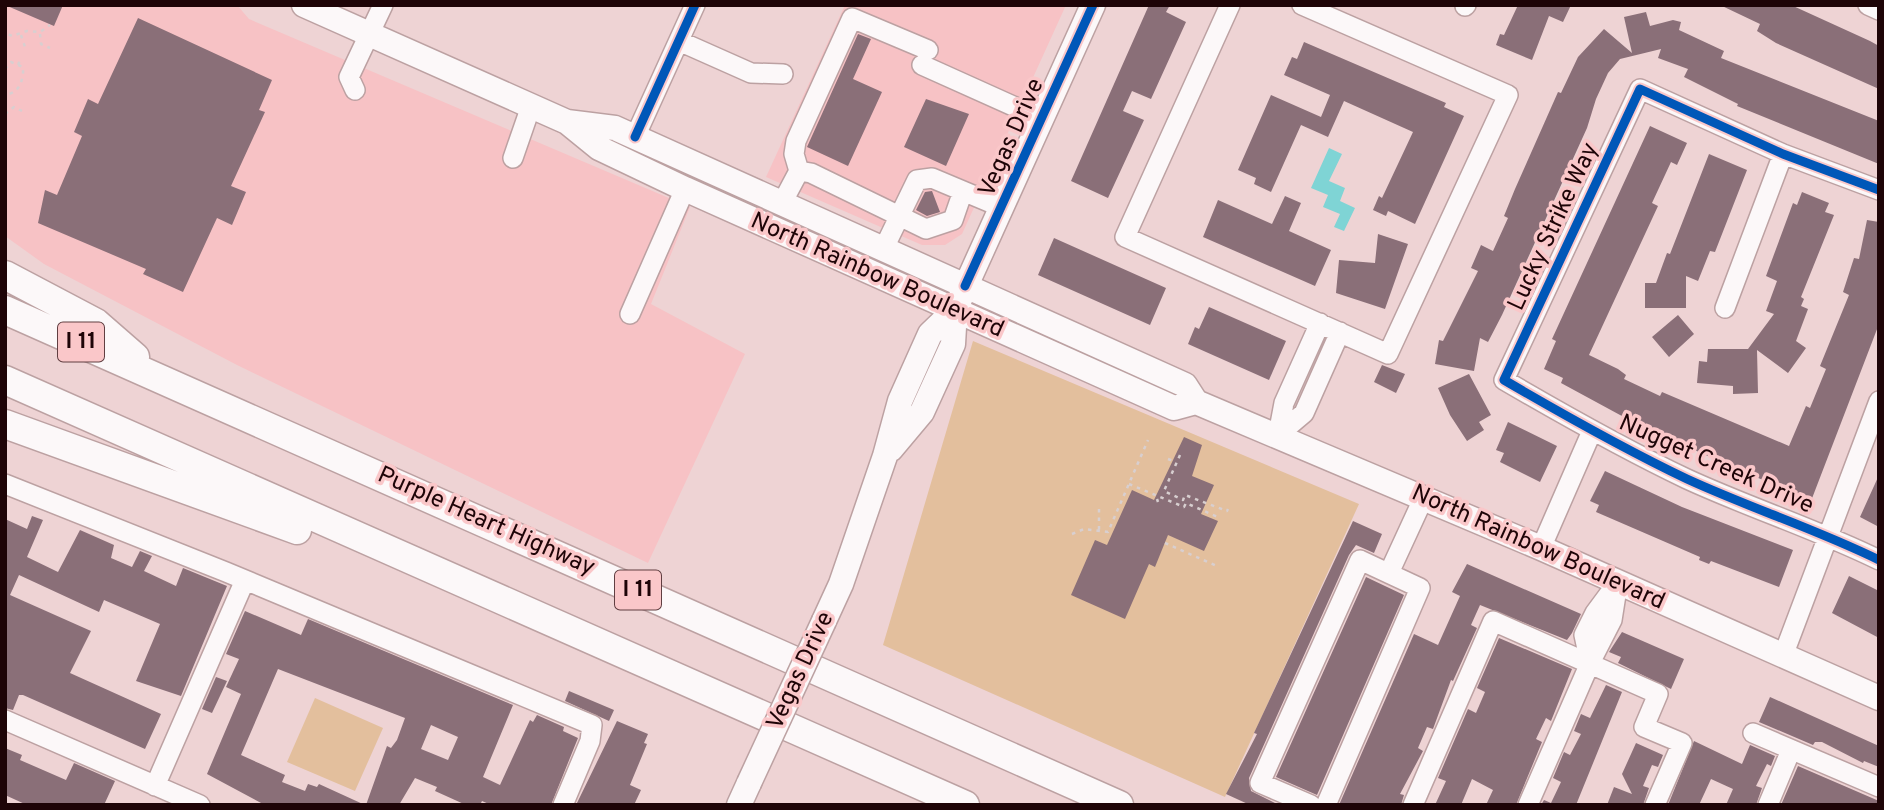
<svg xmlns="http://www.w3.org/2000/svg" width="1884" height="810" font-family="Overpass,sans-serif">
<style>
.built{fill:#f7c2c5}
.green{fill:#e3bf9d}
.water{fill:#7fd4d5}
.building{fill:#8a6f78;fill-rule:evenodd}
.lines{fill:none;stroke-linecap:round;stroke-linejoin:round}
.minor-casing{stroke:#bca1a2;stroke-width:22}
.major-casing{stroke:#bca1a2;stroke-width:27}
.highway-casing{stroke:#bca1a2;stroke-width:31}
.path{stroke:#d8cfd0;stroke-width:2.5;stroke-dasharray:3.5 5;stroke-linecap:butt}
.minor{stroke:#fcf8f9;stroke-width:19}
.major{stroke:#fcf8f9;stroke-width:24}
.highway{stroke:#fcf8f9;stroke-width:28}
.major-bridge-casing{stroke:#bca1a2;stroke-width:27;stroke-linecap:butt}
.major-bridge{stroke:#fcf8f9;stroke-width:24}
.cycleway-casing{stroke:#fac7c9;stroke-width:13}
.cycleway{stroke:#0057b8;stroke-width:9}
.labels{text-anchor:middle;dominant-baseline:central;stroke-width:7;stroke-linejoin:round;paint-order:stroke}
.shield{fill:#fac7c9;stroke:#603e41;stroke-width:2}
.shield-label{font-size:23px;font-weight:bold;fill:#1e0407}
.street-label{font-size:24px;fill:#1e0407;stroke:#fac7c9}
</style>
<rect width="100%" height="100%" fill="#eed3d4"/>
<path class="built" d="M5,5H237L249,19L690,207L651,304L745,354L648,563L237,365L44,264L5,236Z
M845,5H1066L962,234L945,245H922L766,177Z"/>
<path class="green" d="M973,341L1359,504L1225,797L883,645Z
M315,698L383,728L355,791L287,762Z"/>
<path class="water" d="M1329,148L1342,154L1329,181L1345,188L1340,201L1355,208L1344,231L1334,227L1340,214L1323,207L1328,195L1311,188Z"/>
<path class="building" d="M5,5H63L54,26Z
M1149,5H1170L1166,12L1186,22L1151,99L1132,91L1123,111L1144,120L1108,198L1071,181Z
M1518,5H1571L1563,22L1549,16L1532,60L1496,45L1500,34L1504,35Z
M1720,5H1791L1870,41L1879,46V89L1776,43L1757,31L1760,24Z
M1646,12L1650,26L1673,20L1681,22L1679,30L1724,51L1721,58L1879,121V164L1737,106L1738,104L1684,77L1688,69L1658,58L1661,49L1620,59L1608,73L1596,99L1587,128L1502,315L1488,342L1480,338L1474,371L1435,364L1439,340L1443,341L1478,271L1471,268L1481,245L1493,251L1508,218L1504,216L1515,189L1558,92L1561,93L1578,57L1604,29L1632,53L1624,17Z
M138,18L272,80L259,110L265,112L231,186L246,192L232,225L217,218L183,292L143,274L146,269L38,223L45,190L57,195L82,136L74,132L88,99L98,104Z
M858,34L871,39L853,79L882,92L848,166L807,147Z
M1304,42L1446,103L1444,107L1464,116L1415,224L1388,211L1386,216L1373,210L1379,196L1382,198L1413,132L1344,101L1328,137L1301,125L1271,192L1254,184L1256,178L1238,170L1271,95L1321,117L1330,95L1284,75L1292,57L1297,59Z
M926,99L969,114L946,166L904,147Z
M1650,126L1687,143L1677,165L1671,162L1652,203L1658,206L1589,355L1618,369L1626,375L1624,379L1660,396L1662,392L1789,446L1806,406L1810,408L1826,369L1820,366L1849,295L1843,292L1854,258L1859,259L1867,220L1879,222V324L1811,501L1644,428L1561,383L1563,378L1544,369L1556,341L1552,339Z
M1709,154L1747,170L1715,252L1710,251L1698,281L1686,276V308H1645V283H1656L1667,253L1670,254Z
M932,191L940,212L927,216L916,210L925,192Z
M1802,192L1829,203L1825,212L1834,215L1801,297L1804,299L1801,306L1808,309L1796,341L1806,348L1788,373L1757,350L1758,393L1733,394V386L1697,383L1699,361L1707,362L1708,349H1748L1774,314L1766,311L1777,281L1766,276L1793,203L1797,205Z
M1285,196L1301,203L1289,231L1331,250L1315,286L1203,237L1218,200L1272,224Z
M1378,234L1408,244L1385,309L1336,293L1339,260L1375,263Z
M1054,238L1166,288L1150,325L1038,275Z
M1209,307L1286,341L1269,380L1188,344L1195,327L1199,329Z
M1678,315L1694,334L1669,357L1652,337Z
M1382,365L1405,374L1396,393L1374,382Z
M1469,374L1491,415L1479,422L1484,430L1467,441L1450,415L1438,388Z
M1508,422L1557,446L1540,482L1500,462L1504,453L1496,450Z
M1184,437L1202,445L1192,476L1214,485L1201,514L1218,521L1204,551L1168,535L1155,567L1149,564L1125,619L1071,595L1095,540L1107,545L1132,490L1154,500Z
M1605,471L1682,507L1793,550L1779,587L1711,561L1709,564L1699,560L1700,557L1596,512L1599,505L1590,501Z
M1879,475V527L1860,517Z
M32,516L43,520L27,557L58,572L80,530L114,545L111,558L132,567L140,551L152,556L144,571L176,586L183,568L227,586L181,696L136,681L160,624L104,600L99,612L19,575L10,595L91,631L70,673L161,714L145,749L23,695H19L13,710L5,708V519L27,529Z
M1353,521L1382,534L1374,553L1356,545L1349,555L1249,778L1251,791L1279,805H1250L1226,794L1257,734L1254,733Z
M1467,564L1581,614L1572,633L1567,640L1480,605L1471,625L1477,628L1453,681L1451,680L1433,729L1427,727L1418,748L1423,751L1400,794L1404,795L1401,805H1339L1414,634L1438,645L1460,596L1452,592Z
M1849,576L1879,591V638L1832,613Z
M1366,577L1404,595L1317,795L1276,777Z
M245,611L301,635L308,619L513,705L483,777L500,785L530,720L533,722L537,715L564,727L563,731L578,738L551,805H491L482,801L480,805H466L435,791L437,787L415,778L399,805H366L387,746L391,748L397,740L405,718L278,669L241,755L285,775L282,782L305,791L308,784L317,787L319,784L365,805L263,804L207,774L241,694L226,687L239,659L226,654ZM431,725L458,737L448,760L421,749Z
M1622,632L1684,659L1671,689L1618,663L1621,657L1609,652Z
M1499,638L1572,669L1551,721L1546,718L1536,739L1542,742L1516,805H1486L1493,790L1472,779L1461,805H1435L1446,781L1438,778L1468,709L1476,713L1485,692L1477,688Z
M216,677L227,681L212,713L202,709Z
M1606,685L1622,692L1576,805H1541L1544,800L1551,803L1561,782L1553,778L1564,752L1570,755L1581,734L1574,731L1581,714L1590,718Z
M569,691L614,710L609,721L565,701Z
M1770,697L1879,746V767L1864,761L1863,763L1822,742H1815L1813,745L1759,722Z
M617,721L648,734L644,743L647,744L630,785L641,790L634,805H576Z
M1694,741L1742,764L1750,745L1775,756L1771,766L1767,764L1756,786L1762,788L1756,805H1726L1733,789L1711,779L1699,805H1668Z
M1636,743L1663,755L1658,767L1652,765L1643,786L1649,788L1643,805H1607L1614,787L1632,794L1622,774Z
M5,748L22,755L20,760L66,780L74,763L115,781L104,805H27L5,795Z
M1798,766L1879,801V805H1781Z"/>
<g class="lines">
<g class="minor-casing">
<path id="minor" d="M1230,5L1125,237L1388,354L1508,95L1302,5
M1868,5L1879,10
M1465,6L1466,5
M679,41L751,73L783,74
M922,65L1042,119
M355,90L349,77L383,5
M635,137L695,5
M513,158L531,106
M799,171L794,154L796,141L852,18L928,50
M1879,190L1783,154L1640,89L1504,380C1564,415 1624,449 1687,479C1750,508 1816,529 1879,560
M782,203L799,171L811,173L926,229L953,220L963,191
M884,248L917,180L932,178L1001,207
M1725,308L1783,154
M630,314L685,189
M1278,435L1304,413L1340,332
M1278,435L1284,403L1320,323
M5,484L226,572L592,725L590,741L563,805
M1541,548L1592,431
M1389,573L1424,497
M1618,582L1612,620L1590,663L1584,635L1595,613Z
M1783,656L1879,401
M5,720L200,805
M1753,733L1879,787
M155,786L245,580
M1311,805L1260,783L1360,560L1420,588L1326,805
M1413,805L1493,621L1658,694L1644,727L1682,743L1655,805
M1528,805L1590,663
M1768,805L1791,750"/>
</g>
<g class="major-casing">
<path id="major" d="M304,5L567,122L599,148L685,189L1174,408L1196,402
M567,122L615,128L1185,385L1196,402L1541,548L1879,698
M891,449L922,412L953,344L955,310
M824,621L841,584L885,456L900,401L930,334L955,310L1093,5
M739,805L749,783"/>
</g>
<g class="highway-casing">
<path id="highway" d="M5,275L96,323L135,357
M5,310L1119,805
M5,380L965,805
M5,424L297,530"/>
</g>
<path class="path" d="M5,19L6,33L12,36L27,31L40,32L50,25
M40,34L41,44L50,48
M21,35L25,47
M18,65L21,58
M5,69L11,62L23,67C24,79 19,95 5,94
M5,100V103
M5,114L14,107L22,111
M5,123L6,126
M1180,455L1164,491L1183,500L1185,495L1227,511L1228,509
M1168,459L1176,462
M1129,484L1184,507L1186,503L1220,518
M1157,499L1158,502
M1099,509V532
M1072,534L1084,529L1108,532L1148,440
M1165,543L1219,567"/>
<use href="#minor" class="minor"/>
<use href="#major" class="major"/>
<use href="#highway" class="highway"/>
<g class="major-bridge-casing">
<path id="major-bridge" d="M749,783L824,621"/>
</g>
<use href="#major-bridge" class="major-bridge"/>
<g class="cycleway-casing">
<path id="cycleway" d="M635,137L695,5
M1879,190L1783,154L1640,89L1504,380C1564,415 1624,449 1687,479C1750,508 1816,529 1879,560
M965,286L1093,5"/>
</g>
<use href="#cycleway" class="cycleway"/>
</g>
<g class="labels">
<g class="shield">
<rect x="58" y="322.5" width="46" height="39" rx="5"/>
<rect x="615" y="570.5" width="46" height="39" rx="5"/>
</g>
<g class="shield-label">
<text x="81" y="342">I 11</text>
<text x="638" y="590">I 11</text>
</g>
<g class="street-label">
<text transform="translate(1012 138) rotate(-66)">Vegas Drive</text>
<text transform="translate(1554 227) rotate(-65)">Lucky Strike Way</text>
<text transform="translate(877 276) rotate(24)">North Rainbow Boulevard</text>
<text transform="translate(1716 465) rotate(24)">Nugget Creek Drive</text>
<text transform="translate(486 522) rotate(24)">Purple Heart Highway</text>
<text transform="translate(1538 548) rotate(24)">North Rainbow Boulevard</text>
<text transform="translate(801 671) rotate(-65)">Vegas Drive</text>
</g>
</g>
<rect width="1884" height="810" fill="none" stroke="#1e0407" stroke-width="14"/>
</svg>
